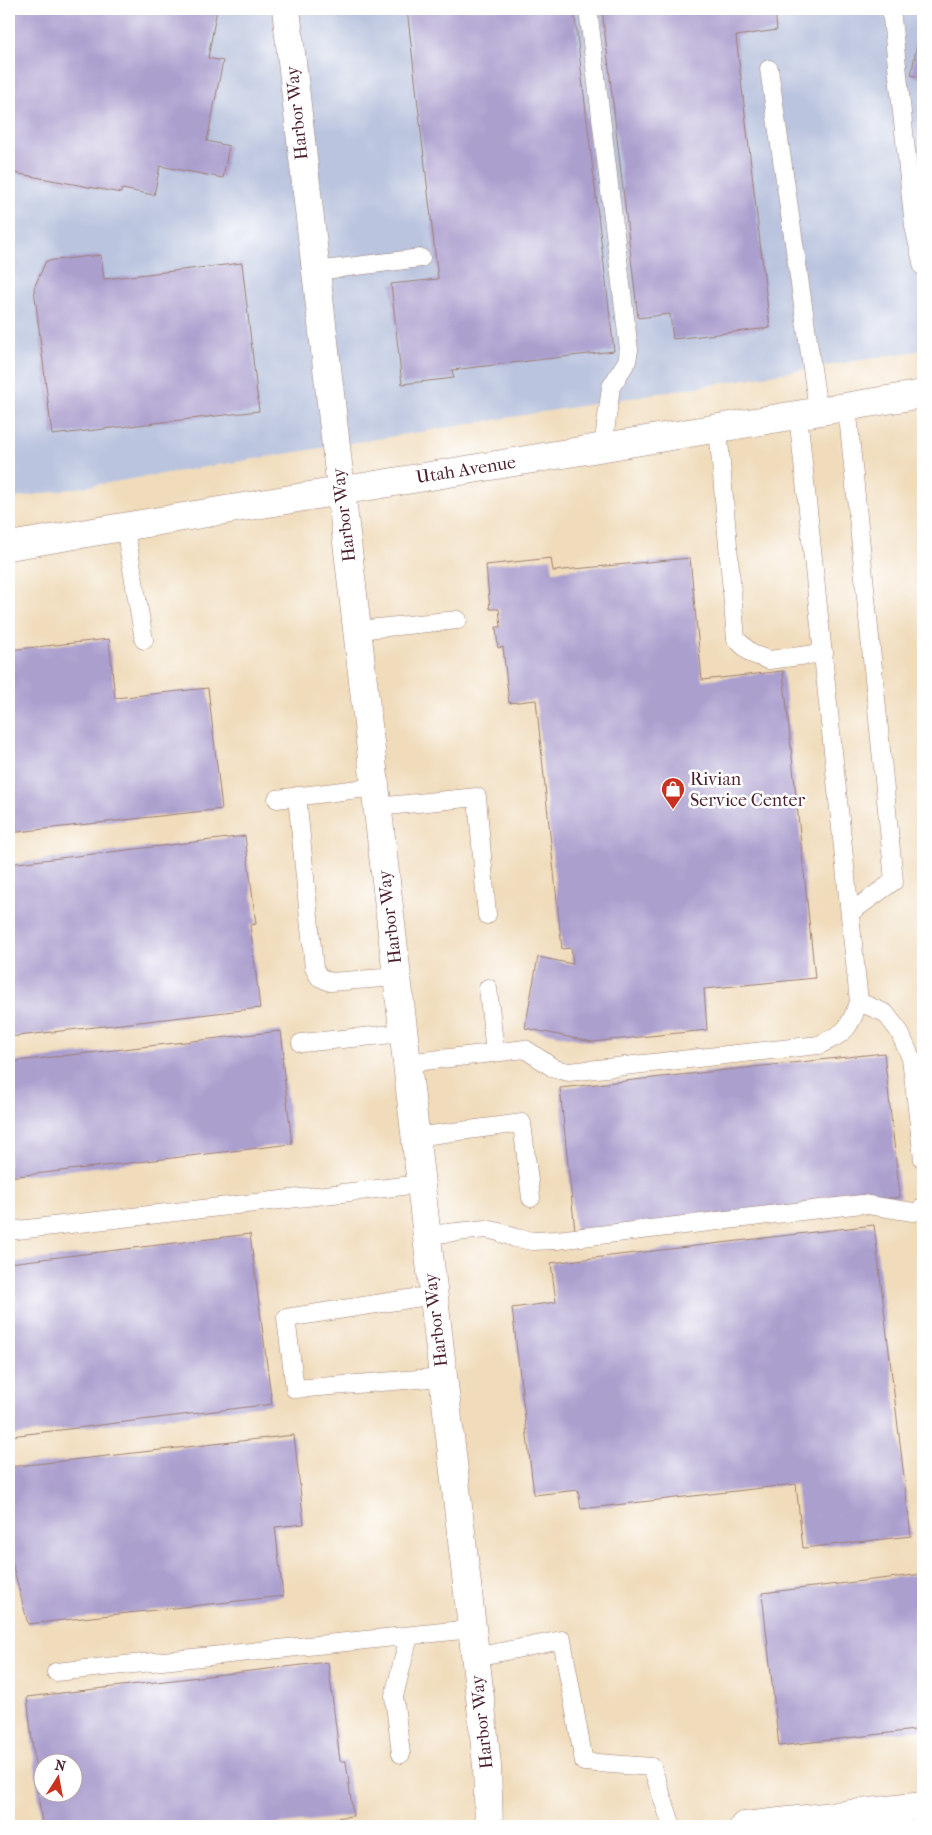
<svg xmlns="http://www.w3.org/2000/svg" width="932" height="1835" font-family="'IM FELL French Canon',serif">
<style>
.industrial{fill:#bac4de}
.building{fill:#ab9fce;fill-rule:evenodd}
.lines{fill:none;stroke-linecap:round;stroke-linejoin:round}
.service-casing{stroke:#9d7e73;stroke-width:19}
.minor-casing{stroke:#9d7e73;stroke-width:29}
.tertiary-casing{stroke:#9d7e73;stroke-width:29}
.service{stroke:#fff;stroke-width:18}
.minor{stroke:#fff;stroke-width:28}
.tertiary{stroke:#fff;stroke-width:28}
.labels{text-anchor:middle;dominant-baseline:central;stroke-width:5;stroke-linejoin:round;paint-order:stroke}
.street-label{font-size:18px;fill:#4a1f2b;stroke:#fff}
.poi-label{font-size:18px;fill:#4a1f2b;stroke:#fff;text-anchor:start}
</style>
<rect width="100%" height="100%" fill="#fff"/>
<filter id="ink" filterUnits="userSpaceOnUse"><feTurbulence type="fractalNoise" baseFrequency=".02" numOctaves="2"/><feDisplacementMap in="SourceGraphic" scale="10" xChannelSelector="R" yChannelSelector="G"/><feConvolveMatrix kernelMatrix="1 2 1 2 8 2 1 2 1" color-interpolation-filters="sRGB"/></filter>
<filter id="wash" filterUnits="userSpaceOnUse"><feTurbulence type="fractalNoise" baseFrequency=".0096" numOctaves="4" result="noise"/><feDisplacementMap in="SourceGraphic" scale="20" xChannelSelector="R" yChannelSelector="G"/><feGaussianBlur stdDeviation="1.12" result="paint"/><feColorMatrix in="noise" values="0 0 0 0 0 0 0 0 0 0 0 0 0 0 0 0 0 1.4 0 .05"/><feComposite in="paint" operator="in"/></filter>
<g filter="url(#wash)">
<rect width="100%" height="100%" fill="#f0dcbb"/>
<path class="industrial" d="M9,9H923V350L9,499Z"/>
<g id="blocks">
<path class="building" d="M9,9H217L208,58L223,61L207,141L229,146L223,178L160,166L154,195L122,189L121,193L9,172Z
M407,9H574L614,351L452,370L454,378L402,384L391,284L438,279Z
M602,9H775L777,30L736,36L770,328L673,339L670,314L638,318Z
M922,19H923V78L911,75Z
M101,255L104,279L242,263L259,411L52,435L34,288L46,261Z
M551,558L553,571L690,558L702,680L783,671L815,978L704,989L707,1030L592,1042L525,1028L538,957L573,964L571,948L562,949L536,700L509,703L503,647L498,648L496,627H501L499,609H490L486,565Z
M109,639L115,698L208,688L222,809L9,833V650Z
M245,836L256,924L250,925L260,1008L9,1037V864Z
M281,1031L284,1057H282L292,1144L9,1177V1062Z
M884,1053L900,1197L575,1231L560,1088Z
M874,1225L911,1536L803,1548L796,1484L581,1509L578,1490L534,1495L512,1308L556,1302L551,1263Z
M250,1234L272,1404L11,1436L9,1425V1263Z
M294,1435L304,1524L275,1527L283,1596L28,1624L9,1551V1467Z
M923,1574V1729L779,1746L762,1593Z
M328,1662L340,1761H346L353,1816L264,1826H42L27,1697ZM42,1762H72V1792H42Z"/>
</g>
</g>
<g filter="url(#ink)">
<use href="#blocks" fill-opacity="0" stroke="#9d7e73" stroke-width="1"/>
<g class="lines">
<g class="service-casing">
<path id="service" d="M588,9L629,350L627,361L611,387L603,447
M891,9L914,226L923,267
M769,69L818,410
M316,271L421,258
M847,405L894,881L851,912
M718,428L736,639L752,654L769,660L824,653
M125,527L144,640
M357,630L458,620
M297,796L314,968L319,977L330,982L397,977
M277,799L375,787
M377,807L477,797L487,915
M488,988L495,1053
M859,1002L885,1013L899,1031L911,1058L923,1159
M301,1043L404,1033
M407,1063L525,1049L555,1069L569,1072L819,1045C847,1032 848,1030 859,1002L798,414
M415,1137L522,1123L531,1198
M9,1231L421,1184
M427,1235L486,1229L499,1232L515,1238L533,1241L557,1240L862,1204L913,1212L920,1211L923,1207
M434,1295L286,1318L295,1389L443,1377
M475,1657L562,1640L584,1762L652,1767L672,1826
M56,1672L472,1629
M401,1754L394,1696L409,1636"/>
</g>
<g class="minor-casing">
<path id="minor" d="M341,490L481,1706L487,1766L489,1826
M744,1826L923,1806"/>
</g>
<g class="tertiary-casing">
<path id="tertiary" d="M286,9L341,490
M9,546L923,394"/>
</g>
<use href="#service" class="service"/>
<use href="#minor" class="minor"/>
<use href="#tertiary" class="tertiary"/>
</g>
</g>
<defs>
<g id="shop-pin" transform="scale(1.25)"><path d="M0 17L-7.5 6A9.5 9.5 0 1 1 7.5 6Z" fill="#c8321e" stroke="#fff"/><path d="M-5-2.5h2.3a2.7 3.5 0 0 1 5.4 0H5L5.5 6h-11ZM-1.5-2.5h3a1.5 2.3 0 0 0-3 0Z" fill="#fff"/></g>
</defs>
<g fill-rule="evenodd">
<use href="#shop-pin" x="673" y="789"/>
</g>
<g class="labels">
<g class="street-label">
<text transform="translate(297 113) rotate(-96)">Harbor Way</text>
<text transform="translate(466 470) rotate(-9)">Utah Avenue</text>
<text transform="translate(344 515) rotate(-97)">Harbor Way</text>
<text transform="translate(390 917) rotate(-97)">Harbor Way</text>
<text transform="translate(436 1320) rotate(-97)">Harbor Way</text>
<text transform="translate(482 1722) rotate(-96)">Harbor Way</text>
</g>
<g class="poi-label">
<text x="690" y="779">Rivian<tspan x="690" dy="21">Service Center</tspan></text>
</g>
</g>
<rect width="932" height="1835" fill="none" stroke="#fff" stroke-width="30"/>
<g transform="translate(58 1778) rotate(11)"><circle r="24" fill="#ffffff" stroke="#b7a5aa"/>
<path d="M0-4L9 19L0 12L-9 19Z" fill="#c8321e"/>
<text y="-8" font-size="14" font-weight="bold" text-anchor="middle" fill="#4a1f2b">N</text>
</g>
</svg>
